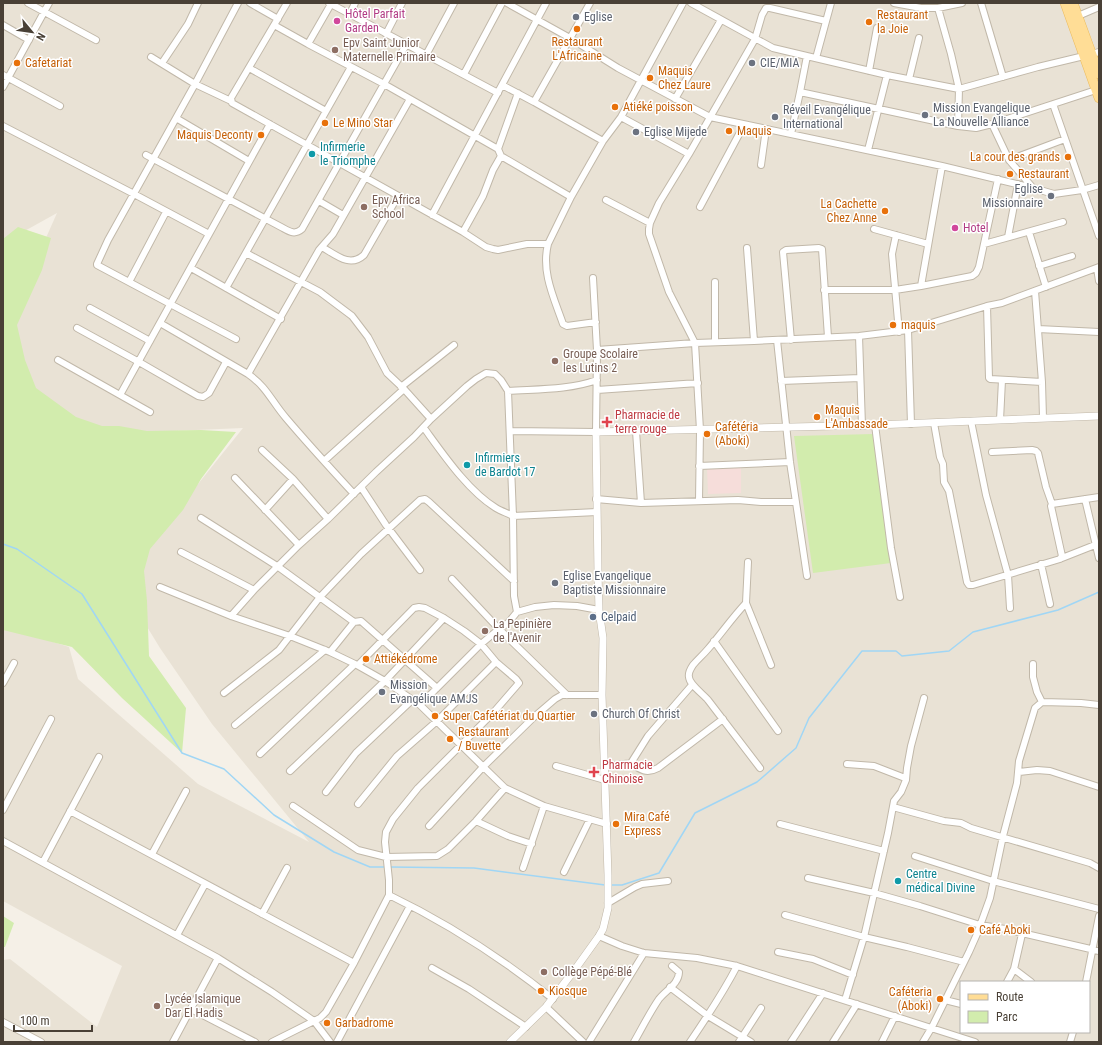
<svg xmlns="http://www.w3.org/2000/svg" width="1102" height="1045" font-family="'Roboto Condensed',sans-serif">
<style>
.residential{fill:#e9e2d5;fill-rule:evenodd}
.medical{fill:#f6ddda}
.green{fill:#d2ecad}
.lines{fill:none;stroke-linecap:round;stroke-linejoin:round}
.stream{stroke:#a0d6f5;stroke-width:1.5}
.minor-casing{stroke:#c1b8a9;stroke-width:8}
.tertiary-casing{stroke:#c1b8a9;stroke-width:8}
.primary-casing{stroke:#ecbc5e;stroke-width:10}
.minor{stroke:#fff;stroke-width:6}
.tertiary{stroke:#fff;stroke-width:7}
.primary{stroke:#ffdd96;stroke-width:9}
.worship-dot{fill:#6b7280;stroke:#fff;stroke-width:1.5}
.hotel-dot{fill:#d1479c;stroke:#fff;stroke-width:1.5}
.food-dot{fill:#e8710a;stroke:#fff;stroke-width:1.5}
.education-dot{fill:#8d6e63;stroke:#fff;stroke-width:1.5}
.culture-dot{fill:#0f9aa8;stroke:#fff;stroke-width:1.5}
.health-dot{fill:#e0444e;stroke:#fff;stroke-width:1.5}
.service-dot{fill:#5c6f8a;stroke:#fff;stroke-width:1.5}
.labels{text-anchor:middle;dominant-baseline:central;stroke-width:3;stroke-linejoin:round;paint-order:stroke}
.hotel-label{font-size:12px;fill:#b23c85;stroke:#fff;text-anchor:start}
.food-label{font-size:12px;fill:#c56008;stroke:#fff;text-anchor:start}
.worship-label{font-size:12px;fill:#5b616d;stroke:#fff;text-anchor:start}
.education-label{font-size:12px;fill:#785e54;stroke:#fff;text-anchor:start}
.culture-label{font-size:12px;fill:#0d838f;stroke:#fff;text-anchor:start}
.health-label{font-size:12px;fill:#be3a42;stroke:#fff;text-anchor:start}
.service-label{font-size:12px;fill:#4e5e75;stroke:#fff;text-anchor:start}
</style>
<rect width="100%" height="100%" fill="#f5f0e7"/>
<path class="residential" d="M3,3H1099V1042H3V960L10,959L97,1027L122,966L3,901V626L69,647L78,679L198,784L309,842L212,724L160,648L130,599L137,560L243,428L103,434L3,375V335L57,213L3,243ZM961,982H1089V1032H961Z"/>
<path class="medical" d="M741,466V493L708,494L707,467Z"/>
<path class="green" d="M18,227L51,238L42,270L17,325L25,360L36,388L76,417L102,426H119L147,431L201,430L236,432L201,479L183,510L150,549L144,571L147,601L149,656L186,708L182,753L122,698L72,647L3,630V239Z
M874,434L891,563L813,573L794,436Z
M3,916L14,923L5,947H3Z"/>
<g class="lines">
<path class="stream" d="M3,544L17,549L82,594L182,753L224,769L274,815L334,852L370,867H386
M390,867L474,868L605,885
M611,885H622L659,873L695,813L757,782L796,748L809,718L862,651H896L902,656L949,651L973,632L1058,610L1099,592"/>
<g class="minor-casing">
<path id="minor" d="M28,3L96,40
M250,3L278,19
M287,3L231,98L232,103L463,232L486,247L493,249L498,250L527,244H548L571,197L603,141L621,117L683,3
M329,3L498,93
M507,3L570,38L618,68L710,117L942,166L1033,188L1054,194L1082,190L1099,185
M691,3L773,48L887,75L959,89L1038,67L1084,56
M894,3L921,8H938L962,3
M981,3L1003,77
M331,4L308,44L384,84L498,149
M938,8L951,54L959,89L958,126
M350,14L355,3
M1078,16L1099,7
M3,25L29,40
M274,25L308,44
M386,34L402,3
M1092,54L1099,52
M426,55L454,3
M151,57L195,84L231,101
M816,58L831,3
M162,63L188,24L198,3
M249,68L326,111
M869,71L877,28
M464,74L502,3
M3,75L60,106
M909,79L919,38
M502,85L534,102L603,141
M3,87L49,3
M800,92L958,126L976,128L992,124L1096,90
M675,99L721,20
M534,102L590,3
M1053,104L1099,236
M621,117L689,154
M176,118L249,161
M992,124L1009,160L1033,188
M3,126L134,194L209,234
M791,134L800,92L807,56
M868,150L887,75
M146,155L283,228C290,232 295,235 302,229L406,45
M501,156L571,197
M1009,160L1065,139
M761,165L766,129
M606,200L650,223
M319,201L343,215
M700,207L744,125
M432,215L546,3
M874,229L928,244
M463,232L483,196L493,170L501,156L498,149L518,93
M1029,232L1046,287
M896,235L892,254L899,332
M1008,237L1018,184
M548,244C541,272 554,298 563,324L567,326L596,322
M984,244L1063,222
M322,247C336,255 350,268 364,255L398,196
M747,248L754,341
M246,253L320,292L352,316L368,337L387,373L404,389L431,419
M1039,266L1072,256
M191,268L281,319
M1097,268L1099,281
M129,282L166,212
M715,282V342
M921,286L972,276L976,273L979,267L998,179
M226,288L351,67
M824,290H895L921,286L942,166
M1035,291L1042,382L1043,418
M987,306L989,378L990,379L1042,382
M90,308L150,341
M160,323L248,374L319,250L333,234L410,99
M77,328L139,362L198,396L203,397L209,393L226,362
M1038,329L1099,332
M908,330L911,424
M859,336L862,426
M236,339L97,265V264L108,240L195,84L238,3
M777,340L790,462L807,576
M791,340L783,252L786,250L819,248L822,249L828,337
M597,350L695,343L754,341L859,336L908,330L987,306L1002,303L1099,267
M58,360L150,412
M248,374C267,387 272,402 286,418C308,444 331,469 354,494
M781,381L860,378
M401,387L454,345
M597,390L698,383
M120,395L270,124
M1000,420L1002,380
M971,421L986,495L1008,575L1010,608
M934,423L940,457L943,464L944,482L949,491L967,582L969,585H973L1060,559L1062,556L1051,506L1052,504L1046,487L1038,453L1036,451L1032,450L992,452
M875,425L891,548L900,597
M424,428C443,454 468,491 496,508C501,511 507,513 513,516L508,391
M510,431L596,432L597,350L593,278
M262,450L293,479L265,510
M324,461L404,389
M699,466L790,462
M235,478L299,545
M293,479L328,519
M361,487L386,525L420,570
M596,499L641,503L636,431
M1085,499L1099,558
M699,501L700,430L695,343L669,292L649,234V229L650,223L659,203L689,154L755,39L762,15L766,8H770L826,21
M641,503L738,500L761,502H796
M1052,504L1099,497
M201,518L277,566L354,622
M181,552L254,590
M1062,558L1095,545
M748,562L746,603C732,618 721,634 708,649C703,655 698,659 693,665C691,668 688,673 689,677C689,684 703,694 708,700L760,768
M1041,564L1050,604
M452,579L499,629L567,695
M160,587L231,616L290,636L330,652L355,664L385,681L420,705L505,788L544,806L607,824
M746,603L771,665
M517,612L514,596L513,516L597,512
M231,616L254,590L299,545L328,519L376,472L414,437L431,419L467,386L476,379L486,373L495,374L501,380L508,391C538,389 569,390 597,380
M714,641L778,731
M330,652L354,622L361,621L437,688
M3,683L14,663
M224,693L279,650L320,597L361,554L420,500L425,499L429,502L514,581
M1042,702L1081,703L1099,705
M420,705L481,644L499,629L508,623L517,612L535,607L554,605L577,606L599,610
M235,725L325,650
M260,754L355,664
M631,763C640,770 647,774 658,768L723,719
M847,764L874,766L905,778
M556,766L605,780
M605,767L631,763L648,736L692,685
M290,771L385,681L444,618
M1019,772L1037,770L1050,771L1099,787
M326,792L356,753L412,700
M358,804L397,756L437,721L496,662
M293,806L358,850L386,857L437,856L448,849L476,821L505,788
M893,807L944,821L961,823L971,828L1090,863L1099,868
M3,810L51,719
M70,811L354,963
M476,821L508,836L532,844
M780,824L884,851
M429,826L483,767L534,717L555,699L562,695H602
M3,841L218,958L272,992L314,1021L330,1042
M152,854L186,791
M915,856L993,881L1099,909
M43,862L99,757
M523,868L544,806
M564,872L590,819
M808,878L874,893L920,906L980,925L1005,929L1099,951
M389,895C445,922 504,960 553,999
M608,903L635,887L642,884L668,881
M262,914L287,868
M785,915L864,937L907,947L964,962
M177,935L205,884
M599,936L622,946L644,953L697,958L737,966L975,1042
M778,952L813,959L853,975
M432,968L469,989L526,1027
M1014,969L1031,982
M1007,982L1014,969L1022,934
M1086,982L1099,916
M670,987L708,1016L751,1042
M845,1000L864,937L888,833L894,801L901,792L906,780L907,768L911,746L924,698
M945,1000L961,1004
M546,1007L583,1042
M191,1009L255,1042
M3,1022L41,1042
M173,1042L218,958
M272,1042L320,1018L326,1012L354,963L389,895V880L385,842L386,832L393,819L418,788L493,713L519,683L516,679L496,662L481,644L464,631L444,618L425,608L419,607L414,608L358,665
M337,1042L410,906
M589,1042L644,953
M634,1042C642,1028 650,1012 659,999C666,990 679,984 679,972L672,966
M690,1042C707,1017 723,993 737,966
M739,1042L761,1008
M791,1042L823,993
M833,1042L857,1004
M882,1042L895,1016
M923,1042L932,1027L969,952L977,934L990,898L1003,836L1017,783L1019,761L1035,708L1042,702L1037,692L1033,677V664
M1070,1042L1073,1032"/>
</g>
<g class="tertiary-casing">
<path id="tertiary" d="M510,1042L546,1007L576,968L599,936L603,929L608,908V875L602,695L603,638L599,610L598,573L596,432L875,425L1099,416"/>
</g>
<g class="primary-casing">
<path id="primary" d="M1065,3L1099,98
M1073,3L1099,74"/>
</g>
<use href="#minor" class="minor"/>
<use href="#tertiary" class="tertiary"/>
<use href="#primary" class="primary"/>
</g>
<g class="worship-dot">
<circle cx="576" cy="17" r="4"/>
<circle cx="752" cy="63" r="4"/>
<circle cx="925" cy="115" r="4"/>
<circle cx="775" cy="117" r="4"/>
<circle cx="636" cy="132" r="4"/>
<circle cx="1051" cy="196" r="4"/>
<circle cx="555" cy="583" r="4"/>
<circle cx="382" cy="692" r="4"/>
<circle cx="594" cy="714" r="4"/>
</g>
<g class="hotel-dot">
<circle cx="337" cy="21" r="4"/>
<circle cx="955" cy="228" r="4"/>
</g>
<g class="food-dot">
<circle cx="869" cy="22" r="4"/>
<circle cx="577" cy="29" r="4"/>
<circle cx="17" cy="63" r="4"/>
<circle cx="650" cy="78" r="4"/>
<circle cx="615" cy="107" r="4"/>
<circle cx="325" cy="123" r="4"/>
<circle cx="729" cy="131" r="4"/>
<circle cx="261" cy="135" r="4"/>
<circle cx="1068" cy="157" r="4"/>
<circle cx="1010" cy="174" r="4"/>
<circle cx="885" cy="211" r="4"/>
<circle cx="893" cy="325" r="4"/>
<circle cx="817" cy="417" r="4"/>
<circle cx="707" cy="434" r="4"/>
<circle cx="366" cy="659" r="4"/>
<circle cx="435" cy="716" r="4"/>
<circle cx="450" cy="739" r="4"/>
<circle cx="616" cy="824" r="4"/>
<circle cx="971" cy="930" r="4"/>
<circle cx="541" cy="991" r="4"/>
<circle cx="940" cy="999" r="4"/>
<circle cx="327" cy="1023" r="4"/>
</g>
<g class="education-dot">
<circle cx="335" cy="50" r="4"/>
<circle cx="364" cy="207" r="4"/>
<circle cx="555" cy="361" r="4"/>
<circle cx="485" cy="631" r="4"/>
<circle cx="544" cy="972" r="4"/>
<circle cx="157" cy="1006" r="4"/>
</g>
<g class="culture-dot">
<circle cx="312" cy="154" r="4"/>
<circle cx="467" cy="465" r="4"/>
<circle cx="898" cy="881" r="4"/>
</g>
<g class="health-dot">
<path d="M605 416h4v4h4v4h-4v4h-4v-4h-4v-4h4z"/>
<path d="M592 766h4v4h4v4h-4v4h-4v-4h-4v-4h4z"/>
</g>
<circle class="service-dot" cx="593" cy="617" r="4"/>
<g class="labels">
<g class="hotel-label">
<text x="345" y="14">Hôtel Parfait<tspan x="345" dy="14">Garden</tspan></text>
<text x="963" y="228">Hotel</text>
</g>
<g class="food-label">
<text x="877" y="15">Restaurant<tspan x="877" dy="14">la Joie</tspan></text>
<text x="577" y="42" text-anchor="middle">Restaurant<tspan x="577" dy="14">L'Africaine</tspan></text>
<text x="25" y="63">Cafetariat</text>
<text x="658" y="71">Maquis<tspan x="658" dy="14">Chez Laure</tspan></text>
<text x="623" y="107">Atiéké poisson</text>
<text x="333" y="123">Le Mino Star</text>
<text x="737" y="131">Maquis</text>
<text x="253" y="135" text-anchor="end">Maquis Deconty</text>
<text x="1060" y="157" text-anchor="end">La cour des grands</text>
<text x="1018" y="174">Restaurant</text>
<text x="877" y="204" text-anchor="end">La Cachette<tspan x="877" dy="14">Chez Anne</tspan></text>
<text x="901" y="325">maquis</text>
<text x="825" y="410">Maquis<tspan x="825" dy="14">L'Ambassade</tspan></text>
<text x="715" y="427">Cafétéria<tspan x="715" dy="14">(Aboki)</tspan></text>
<text x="374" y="659">Attiékédrome</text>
<text x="443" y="716">Super Cafétériat du Quartier</text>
<text x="458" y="732">Restaurant<tspan x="458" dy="14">/ Buvette</tspan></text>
<text x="624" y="817">Mira Café<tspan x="624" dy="14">Express</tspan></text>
<text x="979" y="930">Café Aboki</text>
<text x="549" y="991">Kiosque</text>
<text x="932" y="992" text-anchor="end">Caféteria<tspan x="932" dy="14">(Aboki)</tspan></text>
<text x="335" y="1023">Garbadrome</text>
</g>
<g class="worship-label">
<text x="584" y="17">Eglise</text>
<text x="760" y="63">CIE/MIA</text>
<text x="933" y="108">Mission Evangelique<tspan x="933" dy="14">La Nouvelle Alliance</tspan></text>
<text x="783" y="110">Réveil Evangélique<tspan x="783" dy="14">International</tspan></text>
<text x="644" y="132">Eglise Mijede</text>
<text x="1043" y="189" text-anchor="end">Eglise<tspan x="1043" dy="14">Missionnaire</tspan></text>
<text x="563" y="576">Eglise Evangelique<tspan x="563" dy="14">Baptiste Missionnaire</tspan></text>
<text x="390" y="685">Mission<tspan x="390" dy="14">Evangélique AMJS</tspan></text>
<text x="602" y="714">Church Of Christ</text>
</g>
<g class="education-label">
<text x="343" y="43">Epv Saint Junior<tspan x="343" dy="14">Maternelle Primaire</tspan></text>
<text x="372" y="200">Epv Africa<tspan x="372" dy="14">School</tspan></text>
<text x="563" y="354">Groupe Scolaire<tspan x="563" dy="14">les Lutins 2</tspan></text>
<text x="493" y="624">La Pepinière<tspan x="493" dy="14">de l'Avenir</tspan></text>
<text x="552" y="972">Collège Pépé-Blé</text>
<text x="165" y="999">Lycée Islamique<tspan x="165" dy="14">Dar El Hadis</tspan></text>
</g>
<g class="culture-label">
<text x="320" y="147">Infirmerie<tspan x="320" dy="14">le Triomphe</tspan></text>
<text x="475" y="458">Infirmiers<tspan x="475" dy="14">de Bardot 17</tspan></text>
<text x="906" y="874">Centre<tspan x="906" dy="14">médical Divine</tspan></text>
</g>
<g class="health-label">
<text x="615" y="415">Pharmacie de<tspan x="615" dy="14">terre rouge</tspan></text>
<text x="602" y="765">Pharmacie<tspan x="602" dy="14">Chinoise</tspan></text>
</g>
<g class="service-label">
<text x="601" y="617">Celpaid</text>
</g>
</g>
<rect width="1102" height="1045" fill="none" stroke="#494036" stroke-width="8"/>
<rect x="960" y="981" width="130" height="52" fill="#ffffff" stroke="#b6b3af"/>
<rect x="968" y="994" width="20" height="6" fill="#ffdd96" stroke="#b6b3af"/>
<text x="996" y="1001" font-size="12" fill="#494036">Route</text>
<rect x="968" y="1011" width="20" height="12" fill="#d2ecad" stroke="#b6b3af"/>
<text x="996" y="1021" font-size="12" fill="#494036">Parc</text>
<g transform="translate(32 32) rotate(119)" stroke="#ffffff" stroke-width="3" paint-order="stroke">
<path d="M0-3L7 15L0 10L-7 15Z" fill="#494036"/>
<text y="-6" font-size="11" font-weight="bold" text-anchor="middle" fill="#494036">N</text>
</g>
<path d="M14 1025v6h78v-6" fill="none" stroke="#494036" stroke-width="2"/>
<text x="20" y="1025" font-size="12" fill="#494036" stroke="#ffffff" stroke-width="3" paint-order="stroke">100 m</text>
</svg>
